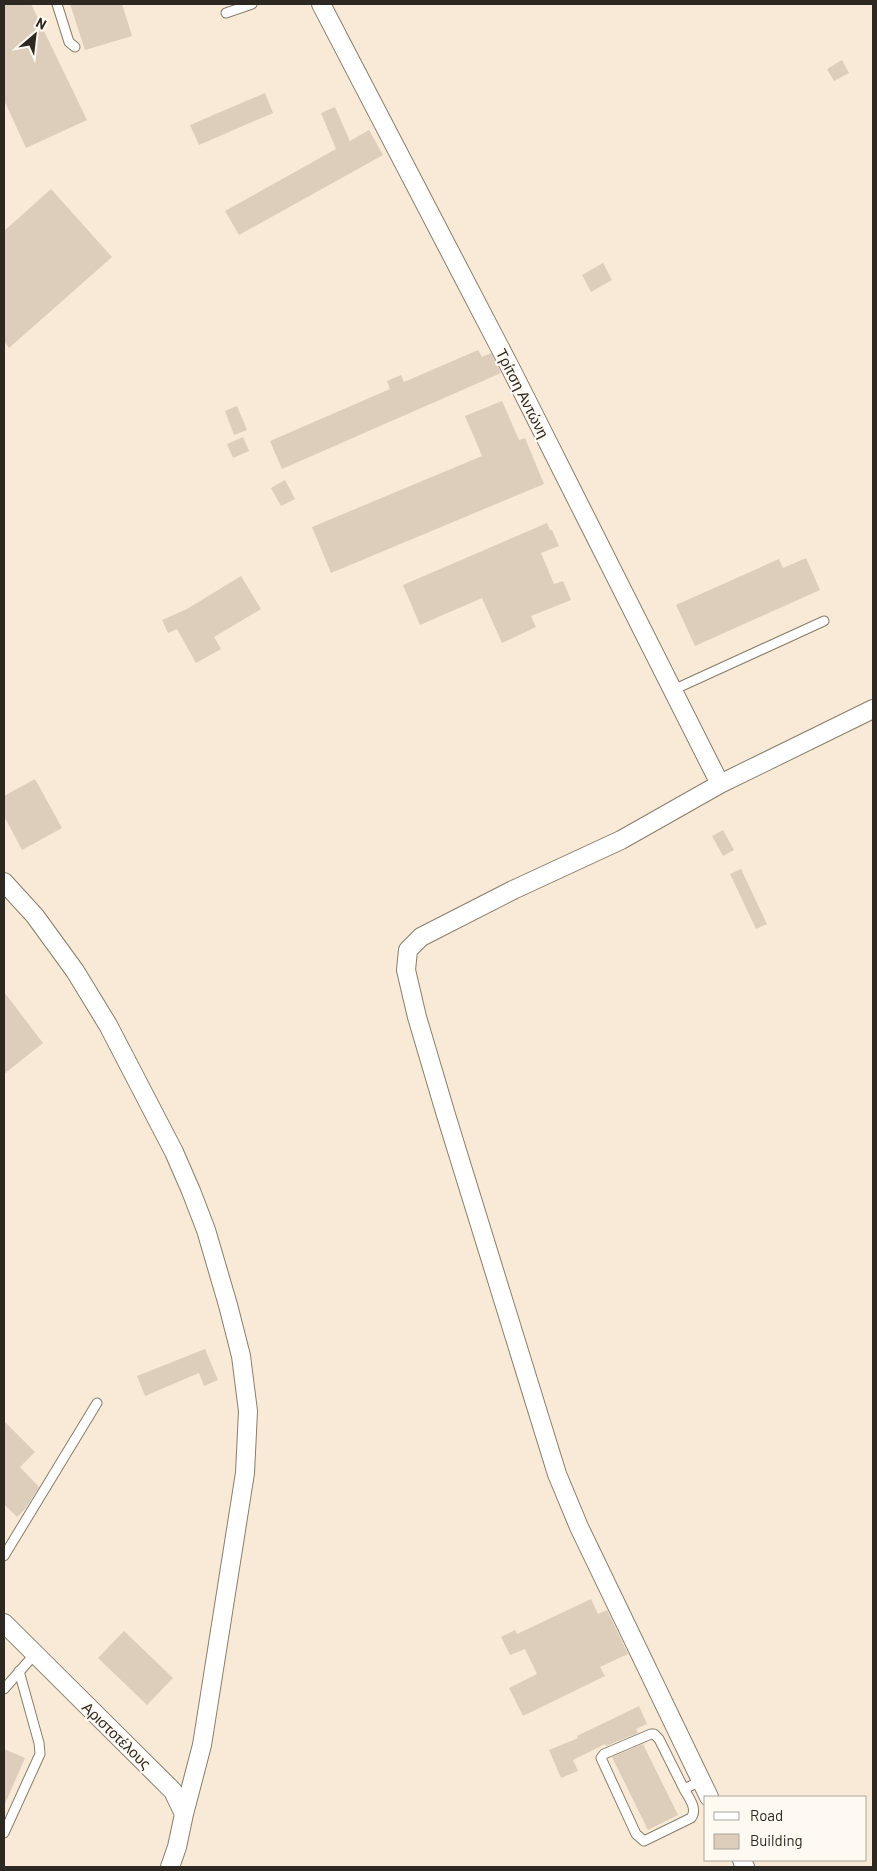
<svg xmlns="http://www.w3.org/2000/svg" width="877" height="1871" font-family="Barlow,sans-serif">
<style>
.building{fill:#dccebb}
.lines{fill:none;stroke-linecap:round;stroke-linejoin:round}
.service-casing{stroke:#897d6b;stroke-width:11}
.minor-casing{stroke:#897d6b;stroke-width:20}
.service{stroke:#fff;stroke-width:9}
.minor{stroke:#fff;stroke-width:18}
.labels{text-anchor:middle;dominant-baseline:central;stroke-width:4.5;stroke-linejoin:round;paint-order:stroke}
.street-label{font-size:15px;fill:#2d2821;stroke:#fef9f1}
</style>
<rect width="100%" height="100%" fill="#f8ead6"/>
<path class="building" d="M4,4H31L87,120L26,148L4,100Z
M70,4H122L132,36L85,50Z
M842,60L849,73L834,81L827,69Z
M265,93L273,113L199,145L190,125Z
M335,107L350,141L369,130L383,155L239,235L225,211L336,149L321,113Z
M51,189L112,257L9,348L4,341V231Z
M603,263L612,280L591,292L582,275Z
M478,350L482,357L491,353L501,373L282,469L270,441L390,389L387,381L401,375L404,382Z
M502,401L519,440L525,438L544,484L331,573L312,527L482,456L465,416Z
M237,406L247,430L234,435L225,411Z
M243,437L249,451L233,458L227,444Z
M285,480L295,499L281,506L271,488Z
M547,523L550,530H552L559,546L541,553L554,584L563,581L571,600L531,616L536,627L502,643L482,598L420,625L403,585Z
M806,558L820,590L695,646L676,605L779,559L783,568Z
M241,576L261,609L214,637L221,649L196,663L177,629L168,633L162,620L187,609Z
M35,779L62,828L22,850L4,816V796Z
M723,830L734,850L723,856L712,836Z
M741,869L767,924L756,929L730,874Z
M4,992L43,1043L4,1074Z
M205,1349L218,1380L204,1386L199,1373L145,1396L137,1376Z
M4,1421L35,1452L20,1467L39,1487L25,1509L17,1517L4,1504Z
M591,1599L598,1614L607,1610L628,1654L600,1667L605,1676L523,1716L509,1688L537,1674L525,1649L510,1655L501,1637L515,1630L517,1634Z
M124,1631L173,1678L147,1705L98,1658Z
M639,1706L647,1724L636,1729L638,1733L606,1746L605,1744L573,1760L578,1771L561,1778L549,1750L578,1738L577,1736Z
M643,1744L678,1815L648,1830L612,1757Z
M4,1749L25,1758L4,1806Z"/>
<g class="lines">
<g class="service-casing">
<path id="service" d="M57,4L69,42L75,47
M226,13L252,4
M673,690L824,621
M4,1556L97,1403
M4,1689L34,1655
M684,1789L659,1739L654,1734H651L604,1754L601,1758L636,1834L644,1841L691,1818C698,1809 689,1798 684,1789L701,1781
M4,1833L40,1754L39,1743L19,1671"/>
</g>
<g class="minor-casing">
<path id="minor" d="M321,4L511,369L720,784
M4,882L35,916L75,971L108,1025L174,1152L191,1191L206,1230L228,1305L241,1356L248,1411L245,1473L202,1745L184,1814
M4,1623L173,1791L184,1814L177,1847L170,1867
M709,1797L579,1527L557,1474L446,1115L417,1017L406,970L408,950L421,937L513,890L621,840L720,784L873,709
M742,1860L745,1867"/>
</g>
<use href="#service" class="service"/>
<use href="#minor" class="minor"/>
</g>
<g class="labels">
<g class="street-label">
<text transform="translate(523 393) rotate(63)">Τρίτση Αντώνη</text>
<text transform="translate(117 1735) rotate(44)">Αριστοτέλους</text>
</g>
</g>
<rect width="877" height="1871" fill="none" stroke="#2d2821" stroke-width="10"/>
<rect x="704" y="1796" width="162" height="65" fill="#fef9f1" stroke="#aaa59e"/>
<rect x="714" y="1812" width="25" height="8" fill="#ffffff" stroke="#aaa59e"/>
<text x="750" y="1821" font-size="15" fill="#2d2821">Road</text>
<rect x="714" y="1834" width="25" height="15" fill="#dccebb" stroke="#aaa59e"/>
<text x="750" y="1846" font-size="15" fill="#2d2821">Building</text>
<g transform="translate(35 35) rotate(28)" stroke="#fef9f1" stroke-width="4" paint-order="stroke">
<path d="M0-4L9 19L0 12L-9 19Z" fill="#2d2821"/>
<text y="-8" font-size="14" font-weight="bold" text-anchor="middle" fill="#2d2821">N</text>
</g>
</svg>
